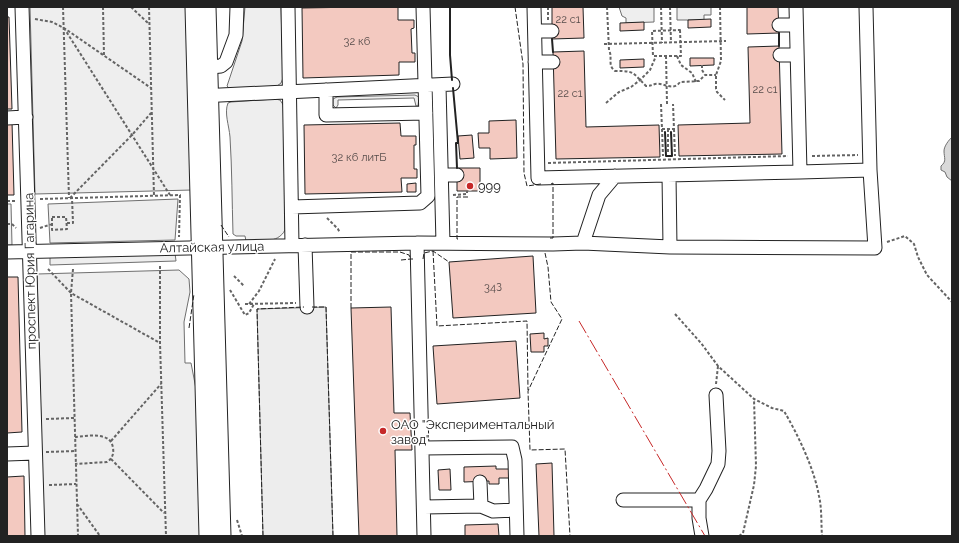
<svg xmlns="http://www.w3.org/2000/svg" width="959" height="543" font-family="Raleway,sans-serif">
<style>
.green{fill:#eee;stroke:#6f6f6f}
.parking{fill:#ededed;stroke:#6f6f6f}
.water{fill:#d9d9d9;stroke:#6f6f6f}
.building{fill:#f3c9c0;stroke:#222}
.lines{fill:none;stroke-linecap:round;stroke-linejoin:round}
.minor-casing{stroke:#222;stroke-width:15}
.major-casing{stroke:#222;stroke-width:19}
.path{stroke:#646464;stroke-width:2;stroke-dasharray:3 2;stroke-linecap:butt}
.minor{stroke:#fff;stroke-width:13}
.major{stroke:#fff;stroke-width:17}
.fence{stroke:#222;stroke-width:1;stroke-dasharray:5 2;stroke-linecap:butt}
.wall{stroke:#222;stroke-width:2}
.power{stroke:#c62828;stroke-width:1;stroke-dasharray:14 3 2 3;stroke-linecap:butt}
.poi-dot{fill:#c62828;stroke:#fff;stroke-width:1.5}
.labels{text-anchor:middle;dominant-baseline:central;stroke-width:3;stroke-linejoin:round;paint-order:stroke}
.number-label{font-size:11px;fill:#564c4a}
.poi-label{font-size:13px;fill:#222;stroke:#fff;text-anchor:start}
.street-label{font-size:13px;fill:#222;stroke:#fff}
</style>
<rect width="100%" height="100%" fill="#fff"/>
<path class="green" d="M30,7H186L192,190L35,194Z
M245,7H281L283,78L281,83L277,86L230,89L227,86L242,41Z
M619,7H654V22L626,23V18L622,16Z
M677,7H711V15H704V20H677Z
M415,95L419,97L418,106H416L414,98L338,100V105L336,108L333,105V99L337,97Z
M275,99L280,100L284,106L285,230C278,244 259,241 246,241L245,236H236L233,234C232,201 232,169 230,137C229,125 224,113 228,103L231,102Z
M178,199L175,240L50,243L48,204Z
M7,204H11L12,245H7Z
M175,253L176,261L50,265V257Z
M179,270L189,279L190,292L184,322L185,363H191L198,399L201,536H44L37,274Z"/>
<path class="parking" d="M326,307L333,536H263L257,309Z"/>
<path class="water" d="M952,137V181L947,177L945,172L941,170V166C947,161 944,158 944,151C944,146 949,140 952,137Z"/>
<path class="building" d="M359,7H398V20H414V28L411,29L412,53H415V62H399V75L303,78L302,8Z
M552,7H583L584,38L552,39Z
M747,7H778L779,33L747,34Z
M7,17H9L12,109H7Z
M711,19V27L688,28V20Z
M644,22V30L620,31V23Z
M779,46L782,154L679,156L678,125L750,123L748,47Z
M584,51L586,127L659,125L660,157L556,159L553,52Z
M690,58H714V65L690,66Z
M644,59V67L620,68V60Z
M516,120L517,158L490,159V148H479L478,133H489V121Z
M7,122H12L14,195H7Z
M400,123L401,136H416V145H414V169H417V178H401L402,192L305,194L304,125Z
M472,135L474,158L460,159L458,136Z
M457,168H480V191H457Z
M416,183V192H407V184Z
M533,256L536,313L453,318L449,262Z
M7,277H18L22,432L7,433Z
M391,307L394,413H410L412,450H395L397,536H359L351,308Z
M544,333V339L548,338V346H544V352H531L530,334Z
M516,341L520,398L437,404L433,346Z
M552,463L554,536H539L536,464Z
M496,466V469H509V478H499V484H489V481L464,482V467Z
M450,469L451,490H439L438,470Z
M24,476L25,536H7V477Z
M498,524L499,536H465V525Z"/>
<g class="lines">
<g class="minor-casing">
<path id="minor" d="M22,7L38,536
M288,7L292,245
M534,7L538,178L800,172L796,7
M779,25H796
M535,31H552
M780,55H797
M535,62H553
M200,68L221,66L226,62L236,35L237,7
M439,86L443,243
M326,90V115L426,113
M200,96L453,84
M7,118L26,117
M800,172L870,170
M442,175H457
M669,175L670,247
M292,207L420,203L428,196L423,7
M417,243L424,536
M583,243L599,195L615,176
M305,245L307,307
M7,252L417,243L553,244L583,243L670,247L875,248L870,170L866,7
M423,448L512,447L515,460L517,536
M7,454L35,453
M480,482L481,506
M623,500H699
M424,507L481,506L493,511L515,510
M702,536L699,518V500L706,489L718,464L719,451L716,395"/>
</g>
<g class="major-casing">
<path id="major" d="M194,7L208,536
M207,7L222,536"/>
</g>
<path class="path" d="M63,7L69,198
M103,7L104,56
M131,7L149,24
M149,7L154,196
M548,7V20
M607,7L609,50C613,58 607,65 615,71C635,71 632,72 646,86C650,86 652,85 655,84C664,82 673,92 680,82L699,81L705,75H716
M661,7L662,43
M670,7L671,43
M720,7L721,61L716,75V89L717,92L725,100
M35,19L52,22L64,28L151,88
M64,28L170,195
M680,30L681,56H653L652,31Z
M604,44L726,41
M666,56L667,104
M677,56L681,65L692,73L696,82
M702,65V70L705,75
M606,103L619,92L631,87L640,80L650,70L656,56
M661,104L662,129H674L673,104
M662,129L663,156
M668,129V154
M674,129L675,156
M812,156L858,155
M548,163L788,156
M453,195L467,194V191
M70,198L132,135L151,113
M40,199L180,195L179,237
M7,201H17
M52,217H66L67,229L52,230Z
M327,218L338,229L340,233
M67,223H73L72,198
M7,224H12L16,228
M40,228L52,224
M887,242L905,236L914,244L918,257L927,275L952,302
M160,266V343L166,536
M48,269L71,293L160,343
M73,269L71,293L78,536
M234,276L244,286
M230,290L245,315L249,313L254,304
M245,304L296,303
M249,304L259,291L275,259
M675,314L701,343L718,366L754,399L772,408L784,411C798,435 814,468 819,496C822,509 821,523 822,536
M716,384L718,366
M46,419L74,418
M75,437C87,436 111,431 113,448C114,454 112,459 107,462L75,464
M111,441L161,384
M46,452L75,451
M111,459L164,513
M49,485L76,484
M77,504L100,536
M237,520L242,536
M739,536L743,533L754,485L756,466L754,399"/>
<use href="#minor" class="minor"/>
<use href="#major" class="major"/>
<path class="fence" d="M515,7L523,64L524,173L527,186L541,184
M221,225L229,237
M550,238H553V183L551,184
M458,239H457V197H468
M433,251L437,326L527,321L528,390
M545,253L548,267L551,302L562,319L528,391L530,450L565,449L570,536
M423,259L424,253L433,251L449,262
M401,260L411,259
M312,307H326L333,536
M351,308V252H400L409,255L411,259H413
M189,328L194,294
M263,536L257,309L304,307"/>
<path class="wall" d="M450,7V55L452,80
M779,33V46
M552,39L553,52
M453,88L458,143H456L457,168
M665,132L666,156H672L671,132"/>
<path class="power" d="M579,321L705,536"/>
</g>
<g class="poi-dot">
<circle cx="470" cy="186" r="4"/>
<circle cx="383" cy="431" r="4"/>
</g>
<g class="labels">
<g class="number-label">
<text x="568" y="19">22 с1</text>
<text x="357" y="41">32 к6</text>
<text x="765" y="89">22 с1</text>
<text x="570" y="93">22 с1</text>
<text x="359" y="157">32 к6 литБ</text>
<text x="493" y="287">34З</text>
</g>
<g class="poi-label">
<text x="478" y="186">999</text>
<text x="391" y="424">ОАО "Экспериментальный<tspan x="391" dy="15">завод"</tspan></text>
</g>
<g class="street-label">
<text transform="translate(212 247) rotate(-1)">Алтайская улица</text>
<text transform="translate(30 271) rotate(-91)">проспект Юрия Гагарина</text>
</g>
</g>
<rect width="959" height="543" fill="none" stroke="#222222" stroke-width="16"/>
</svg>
